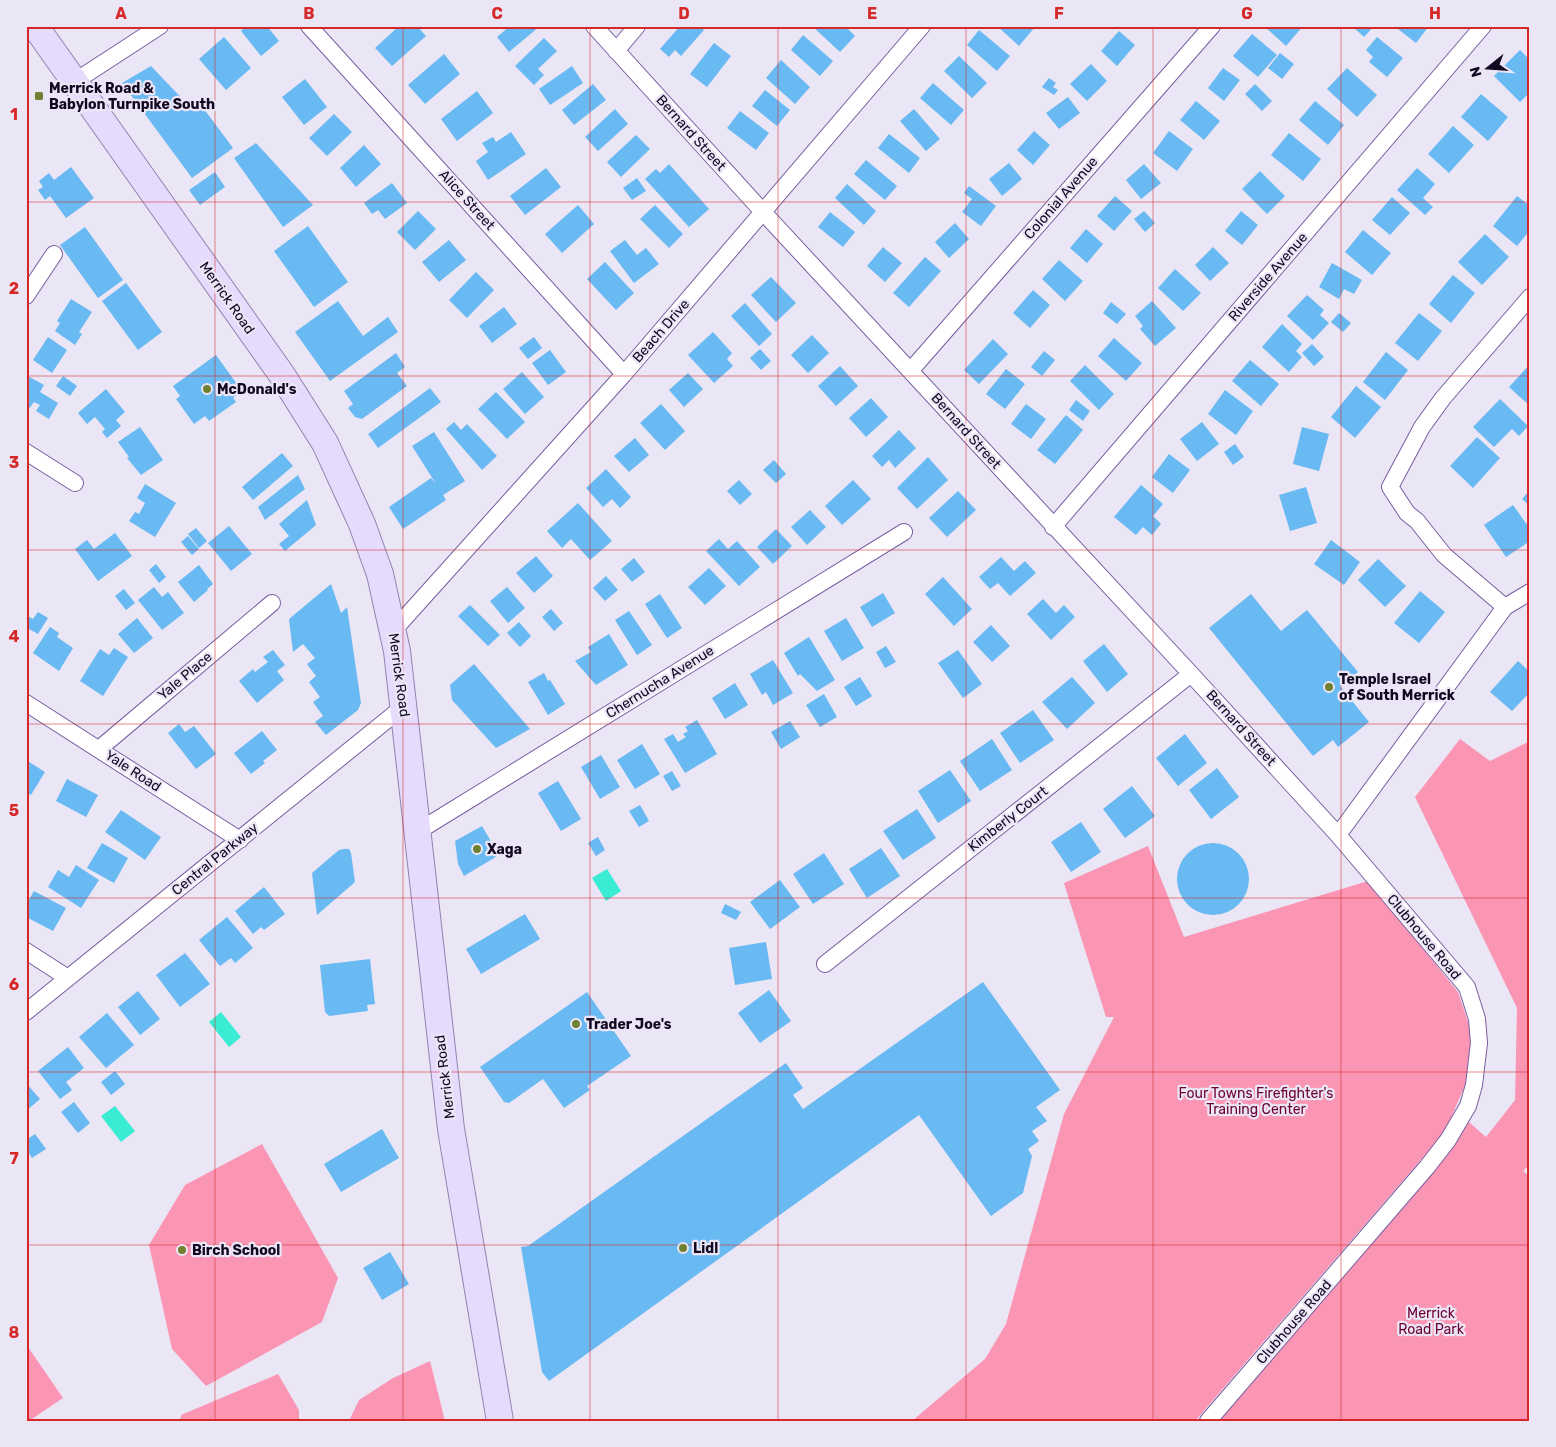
<svg xmlns="http://www.w3.org/2000/svg" width="1556" height="1447" font-family="Rubik,sans-serif">
<style>
.green{fill:#fa96b4}
.water{fill:#3becd4}
.building{fill:#69b9f2}
.lines{fill:none;stroke-linecap:round;stroke-linejoin:round}
.minor-casing{stroke:#785da0;stroke-width:18}
.primary-casing{stroke:#9282af;stroke-width:28}
.minor{stroke:#fff;stroke-width:16}
.primary{stroke:#e7dbfd;stroke-width:26}
.grid{fill:none;stroke:#d62828;stroke-width:1;stroke-opacity:0.55}
.poi-dot{fill:#6f8131;stroke:#ebe6f5;stroke-width:2}
.labels{text-anchor:middle;dominant-baseline:central;stroke-width:4.5;stroke-linejoin:round;paint-order:stroke}
.poi-label{font-size:14px;font-weight:bold;fill:#130822;stroke:#ebe6f5;text-anchor:start}
.street-label{font-size:14px;fill:#130822;stroke:#ebe6f5}
.park-label{font-size:14px;fill:#6c0134;stroke:#ebe6f5}
.neatline{fill:none;stroke:#d62828;stroke-width:2}
.grid-label{font-size:16px;text-anchor:middle;font-weight:bold;fill:#d62828}
</style>
<rect width="100%" height="100%" fill="#ebe6f5"/>
<path class="green" d="M1460,739L1490,761L1530,741V1164L1523,1171L1530,1177V1421H1216L1469,1122L1486,1137L1515,1100L1517,1008L1415,797Z
M1148,846L1184,937L1368,881L1458,992L1471,1031L1469,1076L1445,1132L1195,1421H912L985,1359L1006,1324L1064,1114L1114,1017H1106L1064,883Z
M262,1144L338,1278L322,1322L206,1386L172,1349L149,1245L185,1185Z
M28,1347L63,1398L29,1421H26V1348Z
M430,1361L445,1421H349L359,1400L393,1378Z
M278,1374L299,1410V1421H180L181,1415Z"/>
<path class="water" d="M607,869L621,891L606,901L592,878Z
M221,1012L241,1037L229,1047L209,1022Z
M115,1106L135,1131L121,1142L101,1116Z"/>
<path class="building" d="M246,26H267L279,41L261,56L241,31Z
M399,26H417L426,36L392,66L375,48Z
M510,26H540L509,52L497,37Z
M680,26H700L704,30L681,56L675,50L669,57L660,49Z
M812,26H845L855,36L840,52Z
M997,26H1032L1034,28L1019,46Z
M1264,26H1303L1286,46Z
M1352,26H1372L1373,27L1364,37Z
M1400,26H1429L1416,43L1398,29Z
M979,30L1010,56L997,71L967,45Z
M1119,31L1135,45L1117,66L1101,51Z
M1252,34L1277,55L1258,77L1233,56Z
M803,35L833,61L820,76L791,50Z
M224,37L251,68L226,90L199,59Z
M1377,37L1403,58L1387,77L1369,62L1373,57L1366,50Z
M544,38L557,51L538,69L544,75L534,85L515,66Z
M714,43L731,56L707,87L690,74Z
M1520,50L1530,60V92L1520,102L1494,76Z
M1280,53L1294,64L1282,79L1268,68Z
M444,54L460,74L425,104L408,85Z
M959,56L987,83L972,98L944,71Z
M781,60L810,87L795,104L766,78Z
M1091,64L1107,81L1087,101L1070,84Z
M151,66L190,107L198,101L233,148L192,178L122,83Z
M572,66L583,83L550,105L539,89Z
M1223,68L1240,80L1224,101L1208,88Z
M1347,68L1377,95L1357,117L1327,89Z
M1049,78L1056,83L1053,87L1058,90L1054,95L1042,87Z
M305,79L327,107L304,125L282,97Z
M933,83L964,110L951,125L920,98Z
M593,84L606,100L574,125L562,110Z
M1255,84L1272,101L1262,111L1245,94Z
M765,90L790,110L777,126L752,106Z
M477,91L493,113L457,141L441,119Z
M1481,94L1508,117L1488,141L1461,117Z
M1068,97L1080,113L1059,129L1046,113Z
M1196,101L1220,121L1204,140L1180,120Z
M1315,101L1344,125L1328,145L1299,120Z
M615,109L628,124L598,151L585,137Z
M914,109L940,139L926,151L900,121Z
M740,111L769,133L756,150L727,128Z
M334,114L352,132L327,156L309,138Z
M1453,126L1474,145L1449,173L1428,154Z
M1034,131L1050,145L1033,165L1017,150Z
M1169,131L1193,149L1177,171L1153,153Z
M511,132L526,154L488,180L476,161L488,152L482,143L493,137L496,142Z
M1289,133L1321,159L1303,181L1271,155Z
M889,134L920,158L909,173L878,148Z
M636,135L650,149L621,177L607,162Z
M256,143L313,205L283,227L234,158Z
M364,145L381,164L356,187L340,168Z
M866,160L897,186L885,200L854,174Z
M1009,163L1022,179L1002,196L989,179Z
M669,164L709,209L689,227L645,179L656,169L660,173Z
M1144,164L1161,183L1141,199L1126,180Z
M71,167L94,198L66,218L50,196L45,200L38,190L43,187L39,181L49,173L54,180Z
M546,168L561,187L525,215L510,196Z
M1417,168L1435,184L1423,198L1433,207L1425,215L1397,190Z
M1260,171L1285,196L1267,214L1242,189Z
M215,172L225,187L200,205L189,190Z
M637,178L646,191L632,200L623,188Z
M392,183L407,203L385,219L378,210L372,214L364,203Z
M847,184L876,211L864,225L835,198Z
M969,186L996,206L981,226L962,212L972,199L964,193Z
M1115,196L1132,211L1114,231L1097,216Z
M1517,196L1530,206V230L1517,246L1493,226Z
M1392,197L1410,213L1390,235L1372,220Z
M578,205L594,224L562,253L545,234Z
M655,205L683,234L669,248L640,219Z
M418,211L436,229L415,250L397,232Z
M1144,211L1155,223L1145,232L1134,219Z
M1241,211L1258,225L1242,245L1225,231Z
M830,212L855,232L843,247L818,227Z
M955,223L969,239L949,258L935,242Z
M308,226L348,282L314,307L274,251Z
M85,227L123,280L98,298L60,245Z
M1086,229L1103,244L1087,263L1070,248Z
M1363,230L1391,253L1372,275L1345,252Z
M1485,234L1509,257L1482,285L1458,262Z
M449,240L466,260L439,282L422,262Z
M625,240L637,255L646,248L659,264L634,283L610,251Z
M883,247L902,263L885,282L867,266Z
M1213,247L1229,263L1210,281L1195,265Z
M925,257L941,271L909,307L893,293Z
M1059,260L1083,281L1065,301L1042,279Z
M605,262L634,293L616,310L587,279Z
M1332,263L1362,280L1354,294L1344,289L1339,299L1319,287Z
M1175,269L1201,293L1183,311L1158,288Z
M476,272L494,290L467,318L449,300Z
M1453,275L1475,293L1451,323L1429,304Z
M771,277L796,303L776,322L751,295Z
M126,283L162,332L138,350L102,301Z
M1033,290L1050,305L1030,328L1013,313Z
M1307,295L1324,310L1320,315L1329,323L1313,340L1287,316Z
M71,299L92,312L79,332L82,334L75,345L55,331L60,323L57,321Z
M338,301L363,336L388,317L398,332L330,381L295,332Z
M1152,301L1176,328L1155,346L1140,329L1143,326L1135,316Z
M1111,302L1126,314L1117,324L1103,313Z
M745,303L772,334L759,346L731,316Z
M504,307L517,324L492,343L479,326Z
M1339,313L1351,323L1343,332L1331,322Z
M1419,313L1442,331L1418,361L1395,343Z
M1282,324L1302,344L1296,351L1302,357L1289,372L1262,347Z
M713,332L732,353L727,359L733,366L714,383L688,355Z
M812,335L829,353L808,373L791,355Z
M48,337L67,350L52,373L33,360Z
M534,337L542,348L528,359L519,348Z
M1114,338L1142,363L1126,381L1098,356Z
M993,339L1008,354L979,384L964,370Z
M1312,344L1324,357L1314,366L1302,353Z
M760,349L771,361L761,370L750,358Z
M550,350L566,372L548,385L532,363Z
M1044,351L1055,360L1042,376L1031,367Z
M1386,352L1408,370L1385,400L1363,382Z
M396,353L405,367L397,373L407,386L362,419L355,417L348,408L353,404L344,391Z
M216,355L242,391L233,398L236,402L209,421L205,416L194,424L176,399L180,396L173,386Z
M1250,360L1279,384L1261,406L1232,381Z
M1530,364V406L1509,387Z
M1085,365L1114,394L1099,410L1070,381Z
M840,366L858,386L836,406L818,386Z
M1006,369L1025,384L1005,409L986,394Z
M522,372L544,397L525,414L503,389Z
M688,373L703,389L684,407L669,390Z
M26,375L44,385L40,392L58,403L49,419L36,411L40,405L34,402L29,409L26,407Z
M63,376L77,386L70,396L56,386Z
M1356,386L1381,407L1355,438L1331,417Z
M430,388L441,402L378,448L368,434Z
M106,389L125,412L116,420L121,426L107,438L102,432L105,429L95,417L87,424L78,413Z
M1225,390L1253,411L1236,435L1208,414Z
M496,392L525,422L507,439L478,409Z
M871,398L888,417L866,437L849,418Z
M1500,399L1528,426L1519,436L1512,429L1494,447L1473,427Z
M1076,400L1090,411L1083,421L1069,410Z
M661,404L685,431L665,450L640,423Z
M1026,404L1046,419L1031,439L1011,424Z
M1066,415L1083,430L1055,464L1037,450Z
M454,422L461,430L467,424L497,456L482,470L446,429Z
M1202,422L1219,444L1197,461L1180,439Z
M140,427L163,460L141,475L127,458L129,457L118,442Z
M1302,427L1329,434L1319,471L1293,464Z
M899,430L916,448L895,468L889,460L882,467L872,456Z
M434,432L465,481L443,495L446,500L403,529L389,507L431,478L436,484L412,446Z
M1477,437L1500,458L1473,488L1450,466Z
M635,438L649,455L629,472L614,456Z
M1235,444L1244,457L1233,465L1224,452Z
M282,453L293,466L253,500L242,487Z
M1169,454L1190,470L1173,493L1152,477Z
M928,457L948,480L917,509L897,488Z
M774,460L786,474L776,483L763,470Z
M606,469L631,497L620,508L612,499L603,507L586,488Z
M298,475L305,489L265,520L258,507Z
M739,480L752,494L740,505L727,491Z
M853,480L871,499L842,525L825,506Z
M145,484L176,503L155,537L129,521L135,512L139,514L145,503L137,498Z
M1141,485L1163,504L1153,516L1161,524L1152,535L1143,527L1136,535L1114,517Z
M1306,487L1317,523L1290,531L1279,495Z
M1530,490V506L1522,499Z
M958,491L976,510L947,537L929,518Z
M307,500L316,525L285,551L279,544L289,536L279,524Z
M578,503L612,541L590,560L571,539L562,548L547,531Z
M1513,505L1530,529V541L1506,557L1484,525Z
M810,510L826,527L807,545L791,527Z
M229,526L252,554L231,571L208,543Z
M196,528L207,541L199,548L188,534Z
M776,529L792,546L773,564L757,547Z
M115,533L132,556L98,581L75,549L87,540L94,549Z
M188,536L199,549L192,555L181,542Z
M719,539L728,549L737,541L760,567L739,586L706,551Z
M1331,540L1360,562L1344,585L1314,564Z
M536,556L553,576L534,593L516,573Z
M1001,557L1014,571L1025,561L1036,573L1010,596L998,583L990,589L979,577Z
M634,558L645,572L632,582L621,569Z
M1378,559L1406,586L1385,607L1358,580Z
M156,564L166,577L159,583L149,570Z
M199,565L213,584L207,589L208,590L194,602L178,582Z
M709,568L726,586L705,605L688,587Z
M606,576L618,590L605,601L593,588Z
M943,577L972,609L954,626L925,594Z
M331,584L341,613L347,607L361,703L358,710L326,735L315,722L323,716L313,702L320,697L309,682L316,676L307,664L315,658L303,644L293,652L289,619Z
M154,587L162,597L168,592L184,613L162,630L138,600Z
M507,587L525,608L508,623L490,601Z
M124,589L135,603L126,610L115,596Z
M1420,591L1445,612L1419,643L1394,623Z
M883,593L895,613L872,627L860,607Z
M660,594L682,628L667,638L645,604Z
M1251,594L1281,631L1307,610L1358,672L1340,686L1369,722L1338,747L1333,740L1313,756L1209,628Z
M1043,599L1056,613L1064,605L1075,617L1051,640L1027,614Z
M470,605L500,635L488,646L458,616Z
M551,609L563,623L554,631L542,617Z
M629,611L652,645L637,655L615,620Z
M38,612L48,618L38,634L29,629L26,632V615L33,619Z
M137,618L153,638L134,653L118,634Z
M846,618L864,648L842,661L824,631Z
M519,622L531,636L520,647L507,633Z
M991,625L1010,646L992,662L973,642Z
M50,627L59,633L57,637L73,648L59,671L33,653Z
M609,634L628,665L596,685L575,661L591,652L588,647Z
M809,637L835,680L817,691L800,674L798,676L784,653Z
M1104,644L1128,674L1107,692L1083,661Z
M886,646L896,662L885,668L876,652Z
M114,648L128,657L103,696L80,681L100,649L109,655Z
M273,650L285,665L277,671L284,680L257,703L239,681L253,669L255,672L268,662L263,657Z
M958,650L982,684L963,698L938,663Z
M773,660L793,693L773,705L766,692L762,695L750,674Z
M1518,661L1530,672V692L1512,711L1490,692Z
M474,664L530,729L496,748L452,700L450,685Z
M544,673L548,681L550,680L565,704L548,715L528,682Z
M860,677L872,696L856,706L844,687Z
M1072,677L1095,703L1067,729L1042,702Z
M735,683L748,705L725,719L712,698Z
M824,694L837,717L820,727L806,705Z
M1033,710L1054,740L1020,763L1000,733Z
M697,720L717,754L685,773L664,739L673,734L678,742L686,737L683,734L688,731L685,727Z
M790,721L800,737L781,749L771,732Z
M179,724L185,732L194,726L216,754L196,769L168,733Z
M262,731L277,750L263,761L265,763L251,774L234,753Z
M1185,734L1207,763L1178,786L1156,758Z
M992,739L1012,770L980,791L960,761Z
M642,744L660,774L635,789L617,760Z
M601,755L620,787L600,799L581,767Z
M26,760L45,772L31,795L26,792Z
M1217,768L1239,797L1211,819L1189,790Z
M950,770L971,801L938,823L918,791Z
M672,771L681,786L672,791L663,776Z
M67,779L98,795L86,817L56,801Z
M558,781L581,819L561,831L538,793Z
M1132,786L1155,816L1125,838L1103,809Z
M640,805L649,821L639,827L629,811Z
M917,809L936,838L903,860L883,831Z
M121,810L161,837L145,860L105,832Z
M1081,822L1101,852L1071,872L1051,842Z
M482,826L499,855L464,876L458,864L455,841Z
M598,837L605,850L596,856L588,843Z
M102,843L128,858L114,883L87,868Z
M1177 879a36 36 0 1 1 72 0a36 36 0 1 1-72 0Z
M881,848L900,876L867,898L849,869Z
M344,849H349L351,853L355,882L317,915L312,873L339,850Z
M824,853L844,884L813,904L793,874Z
M76,865L99,880L81,908L48,887L58,870L69,877Z
M780,880L800,907L770,929L750,902Z
M264,887L285,914L264,930L261,927L253,934L235,911Z
M34,891L66,908L53,931L26,917V905Z
M725,904L741,912L736,920L721,913Z
M525,914L540,939L481,974L466,949Z
M227,917L253,948L235,963L231,958L220,966L199,940Z
M766,942L772,979L735,985L729,948Z
M185,953L210,984L180,1007L156,975Z
M370,959L375,1004L367,1005L368,1011L329,1016L325,1012L320,965Z
M983,982L1060,1090L1036,1107L1047,1121L1032,1131L1039,1141L1028,1149L1032,1156L1023,1193L991,1216L919,1115L549,1381L542,1372L521,1247L528,1246L786,1063L803,1088L793,1095L803,1109Z
M769,990L791,1021L760,1043L738,1013Z
M138,991L160,1019L140,1035L118,1007Z
M587,992L631,1056L587,1086L590,1090L564,1108L543,1079L509,1103L504,1102L480,1067Z
M107,1013L134,1045L106,1068L79,1037Z
M68,1047L84,1068L66,1082L72,1090L60,1099L38,1071Z
M115,1071L125,1084L111,1095L101,1082Z
M26,1083L40,1099L26,1111Z
M74,1102L90,1123L78,1133L61,1112Z
M382,1129L399,1158L341,1192L324,1164Z
M35,1134L46,1149L32,1158L26,1149V1140Z
M390,1252L409,1284L382,1300L363,1268Z"/>
<g class="lines">
<g class="minor-casing">
<path id="minor" d="M309,26L624,374
M594,26L763,212L1191,674L1338,835L1467,987L1477,1019L1479,1043L1474,1085L1468,1106L1448,1140L1427,1167L1208,1421
M616,51L637,26
M74,82L160,26
M26,296L54,254
M911,370L1212,26
M26,452L75,483
M1053,527L1483,26
M1505,607L1444,555L1417,521L1407,513L1390,487L1422,427L1443,398L1530,297
M393,631L624,374L922,26
M26,703L240,840
M99,749L272,603
M417,832L904,532
M1338,835L1505,607L1530,592
M26,951L68,978
M825,964L1191,674
M26,1012L403,707"/>
</g>
<g class="primary-casing">
<path id="primary" d="M35,26L282,375L325,443L362,524L380,574L397,651L451,1129L500,1421"/>
</g>
<use href="#minor" class="minor"/>
<use href="#primary" class="primary"/>
</g>
<path class="grid" d="M215,26V1421M403,26V1421M590,26V1421M778,26V1421M966,26V1421M1153,26V1421M1341,26V1421M26,202H1530M26,376H1530M26,550H1530M26,724H1530M26,898H1530M26,1072H1530M26,1245H1530"/>
<g class="poi-dot">
<rect x="34" y="91" width="10" height="10" rx="2.5"/>
<circle cx="207" cy="389" r="5"/>
<circle cx="1329" cy="687" r="5"/>
<circle cx="477" cy="849" r="5"/>
<circle cx="576" cy="1024" r="5"/>
<circle cx="683" cy="1248" r="5"/>
<circle cx="182" cy="1250" r="5"/>
</g>
<g class="labels">
<g class="poi-label">
<text x="49" y="88">Merrick Road &amp;<tspan x="49" dy="16">Babylon Turnpike South</tspan></text>
<text x="217" y="389">McDonald's</text>
<text x="1339" y="679">Temple Israel<tspan x="1339" dy="16">of South Merrick</tspan></text>
<text x="487" y="849">Xaga</text>
<text x="586" y="1024">Trader Joe's</text>
<text x="693" y="1248">Lidl</text>
<text x="192" y="1250">Birch School</text>
</g>
<g class="street-label">
<text transform="translate(691 133) rotate(48)">Bernard Street</text>
<text transform="translate(1061 198) rotate(-49)">Colonial Avenue</text>
<text transform="translate(467 200) rotate(48)">Alice Street</text>
<text transform="translate(1268 277) rotate(-49)">Riverside Avenue</text>
<text transform="translate(227 298) rotate(55)">Merrick Road</text>
<text transform="translate(661 331) rotate(-49)">Beach Drive</text>
<text transform="translate(966 431) rotate(48)">Bernard Street</text>
<text transform="translate(399 675) rotate(82)">Merrick Road</text>
<text transform="translate(185 676) rotate(-40)">Yale Place</text>
<text transform="translate(660 682) rotate(-32)">Chernucha Avenue</text>
<text transform="translate(1241 728) rotate(48)">Bernard Street</text>
<text transform="translate(133 771) rotate(33)">Yale Road</text>
<text transform="translate(1008 819) rotate(-38)">Kimberly Court</text>
<text transform="translate(215 859) rotate(-39)">Central Parkway</text>
<text transform="translate(1424 937) rotate(50)">Clubhouse Road</text>
<text transform="translate(445 1077) rotate(-97)">Merrick Road</text>
<text transform="translate(1294 1322) rotate(-49)">Clubhouse Road</text>
</g>
<g class="park-label">
<text x="1256" y="1093">Four Towns Firefighter's<tspan x="1256" dy="16">Training Center</tspan></text>
<text x="1431" y="1313">Merrick<tspan x="1431" dy="16">Road Park</tspan></text>
</g>
</g>
<rect width="1556" height="1447" fill="none" stroke="#ebe6f5" stroke-width="55"/>
<g transform="translate(1488 68) rotate(253)" stroke="#ebe6f5" stroke-width="4" paint-order="stroke">
<path d="M0-4L9 19L0 12L-9 19Z" fill="#130822"/>
<text y="-8" font-size="14" font-weight="bold" text-anchor="middle" fill="#130822">N</text>
</g>
<rect x="28" y="28" width="1500" height="1392" class="neatline"/>
<g class="grid-label">
<text x="121" y="19">A</text>
<text x="309" y="19">B</text>
<text x="497" y="19">C</text>
<text x="684" y="19">D</text>
<text x="872" y="19">E</text>
<text x="1059" y="19">F</text>
<text x="1247" y="19">G</text>
<text x="1435" y="19">H</text>
<text x="14" y="120">1</text>
<text x="14" y="294">2</text>
<text x="14" y="468">3</text>
<text x="14" y="642">4</text>
<text x="14" y="816">5</text>
<text x="14" y="990">6</text>
<text x="14" y="1164">7</text>
<text x="14" y="1338">8</text>
</g>
</svg>
